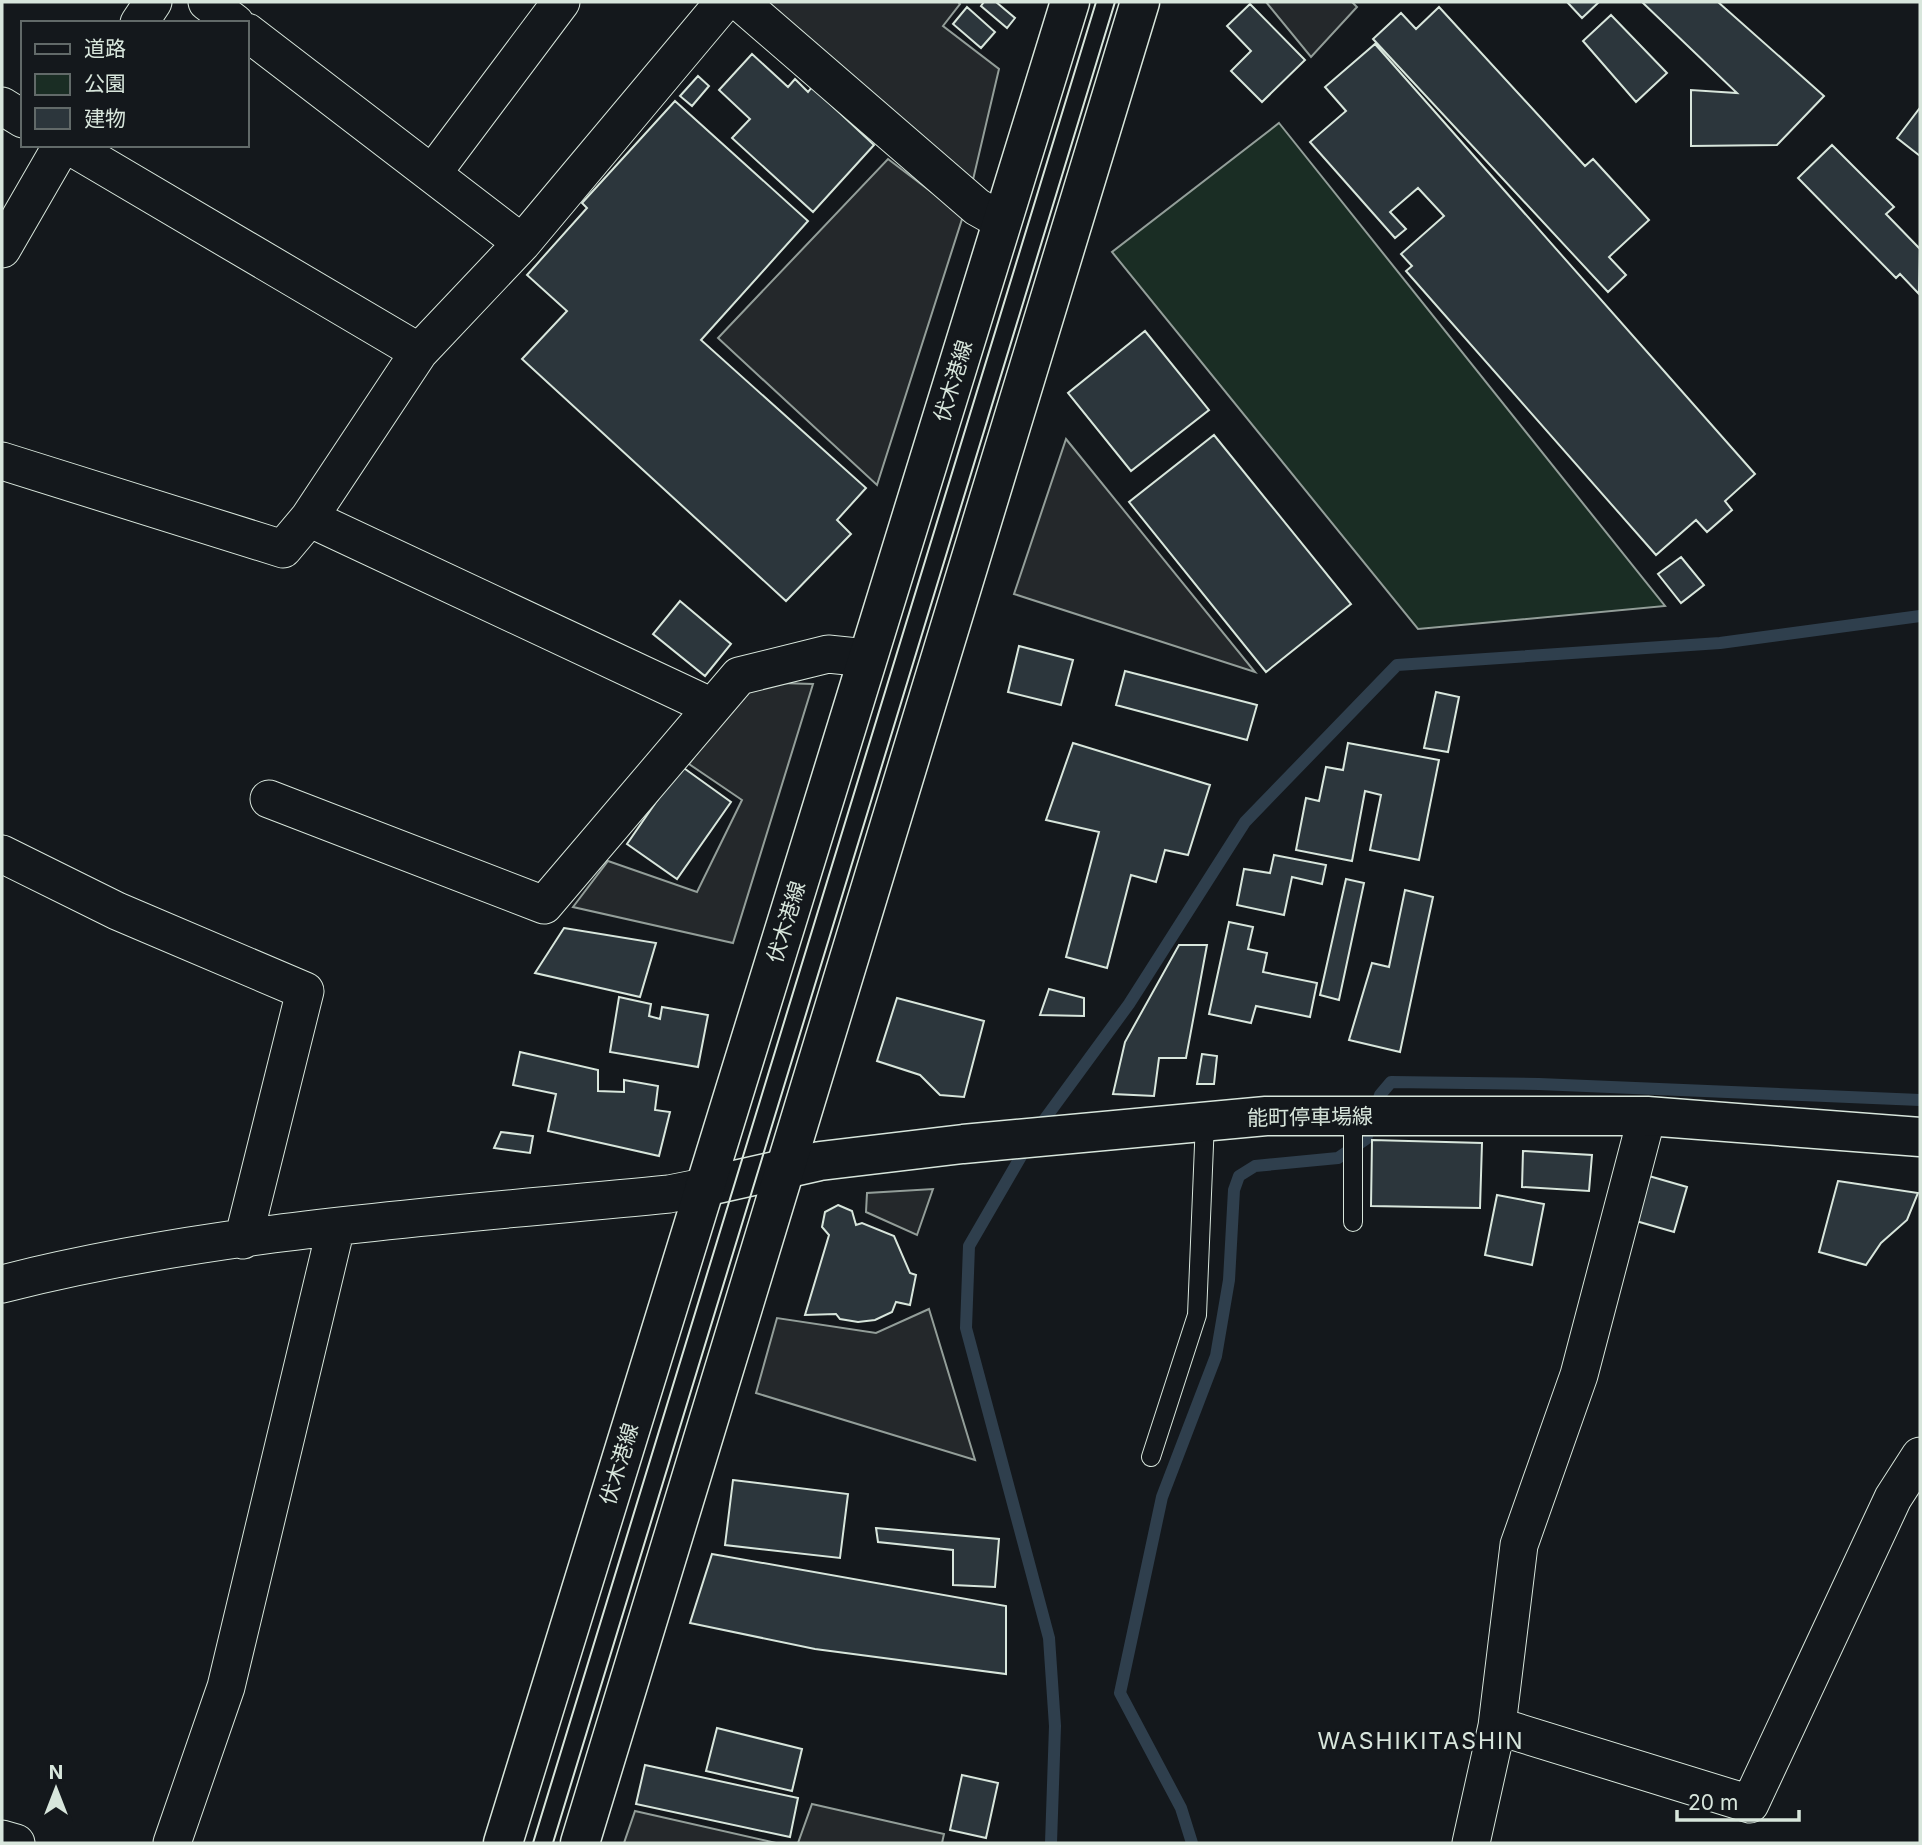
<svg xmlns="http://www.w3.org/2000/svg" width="1922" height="1845" font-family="Inter,'Noto Sans JP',sans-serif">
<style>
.green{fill:#1a2d24;stroke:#939e99;stroke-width:2}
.parking{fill:#24282b;stroke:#939e99;stroke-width:2}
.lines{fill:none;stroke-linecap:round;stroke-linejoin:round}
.stream{stroke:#2f3f4d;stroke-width:12}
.building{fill:#2c363c;stroke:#d8e6dc;stroke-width:2}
.lane-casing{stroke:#d8e6dc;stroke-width:20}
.street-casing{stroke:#d8e6dc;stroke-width:39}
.secondary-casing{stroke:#d8e6dc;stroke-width:41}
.primary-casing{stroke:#d8e6dc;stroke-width:41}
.lane{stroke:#14181c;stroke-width:18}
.street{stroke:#14181c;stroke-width:37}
.secondary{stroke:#14181c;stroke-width:38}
.primary{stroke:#14181c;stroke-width:38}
.tram{stroke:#d8e6dc;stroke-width:2}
.labels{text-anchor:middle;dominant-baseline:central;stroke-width:5;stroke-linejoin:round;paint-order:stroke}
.street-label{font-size:21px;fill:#d8e6dc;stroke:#14181c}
.neighbourhood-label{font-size:23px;letter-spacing:2px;fill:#d8e6dc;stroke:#14181c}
</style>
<rect width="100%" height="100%" fill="#14181c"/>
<path class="green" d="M1279,123L1665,606L1418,629L1112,252Z"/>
<path class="parking" d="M765,2H958L960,4L943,26L999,69L972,184Z
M1266,2H1352L1357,7L1311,57Z
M888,159L963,216L877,485L718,338Z
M1066,439L1255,672L1014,594Z
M749,682L813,684L733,943L573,907L608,861L697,892L742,800L689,764Z
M933,1189L917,1235L866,1212L867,1193Z
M929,1309L975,1460L756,1393L777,1318L876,1333Z
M812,1804L944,1834L942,1843H798Z
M635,1811L776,1843H624Z"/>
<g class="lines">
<path class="stream" d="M1036,1131L1129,1004L1245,822L1397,665L1720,643L1920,616
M1027,1146L969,1246L966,1328L1049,1638L1055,1726L1051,1843
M1192,1843L1181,1808L1120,1693L1162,1497L1216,1356L1229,1280L1234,1190L1239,1176L1255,1166L1338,1158L1366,1139L1380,1095L1391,1082L1539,1084L1920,1100"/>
</g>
<path class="building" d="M984,2H996L1015,18L1007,28L981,6Z
M1567,2H1599L1582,18Z
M1642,2H1718L1824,96L1777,145L1691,146V90L1737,93Z
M1250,4L1305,60L1262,102L1231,71L1251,51L1227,26Z
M967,7L995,32L981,48L953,24Z
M1439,7L1585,166L1593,159L1649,220L1609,257L1626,275L1608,292L1373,39L1401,13L1416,29Z
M1611,15L1667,73L1636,102L1583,41Z
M1375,44L1755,474L1725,501L1732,510L1707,532L1696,520L1656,555L1406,271L1412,266L1401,254L1444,216L1418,188L1390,212L1406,229L1395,238L1310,142L1346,111L1325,87Z
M752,54L788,87L795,79L808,92L812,87L874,145L813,212L732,138L750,119L719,90Z
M698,76L709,86L692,106L680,96Z
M675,101L808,221L701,340L866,488L837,520L851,534L786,601L522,359L567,311L527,275L587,208L582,203Z
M1919,109L1920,110V156L1897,138Z
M1832,145L1894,207L1886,214L1920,249L1919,294L1900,274L1896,278L1798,178Z
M1145,331L1209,410L1131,471L1068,393Z
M1214,435L1351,604L1266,672L1129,502Z
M1681,557L1704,585L1681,603L1658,574Z
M680,601L731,644L705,676L653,634Z
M1019,646L1073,660L1061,705L1008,692Z
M1125,671L1257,705L1247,740L1116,705Z
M1436,692L1459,697L1448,752L1424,748Z
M1073,743L1210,785L1188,855L1165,850L1156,882L1131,875L1107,968L1066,957L1099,832L1046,820Z
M1348,743L1439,760L1419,860L1370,850L1381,795L1365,791L1352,861L1296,850L1306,798L1319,801L1326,767L1343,770Z
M681,766L731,802L677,879L627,844Z
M1274,855L1326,865L1322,884L1292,877L1284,915L1237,905L1244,869L1270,873Z
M1346,879L1364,883L1339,1000L1320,995Z
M1405,890L1433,897L1400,1052L1349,1040L1372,963L1389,967Z
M1229,922L1253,927L1248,949L1267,953L1263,972L1317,983L1310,1017L1256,1006L1251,1023L1209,1014Z
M564,928L656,943L640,997L535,973Z
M1179,945H1207L1186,1058H1159L1154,1096L1113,1094L1125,1042Z
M1049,989L1084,998V1016L1040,1015Z
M619,997L651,1004L649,1016L660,1019L662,1007L708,1015L698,1067L610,1052Z
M897,998L984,1021L964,1097L940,1095L920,1075L877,1061Z
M520,1052L598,1070V1091L624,1092V1080L658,1086L655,1110L670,1112L659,1156L548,1131L556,1094L513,1085Z
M1202,1054L1217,1056L1214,1084H1197Z
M501,1132L533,1136L530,1153L494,1148Z
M1372,1140L1482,1143L1480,1208L1371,1206Z
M1523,1151L1592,1155L1589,1191L1522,1187Z
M1649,1176L1687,1187L1674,1232L1636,1221Z
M1838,1181L1918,1193L1907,1220L1881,1243L1866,1265L1819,1252Z
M1497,1195L1544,1204L1532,1265L1485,1255Z
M838,1205L852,1211L856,1225L862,1223L894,1236L910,1273L916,1275L910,1305L896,1302L892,1312L875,1320L858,1322L840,1319L836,1314L805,1315L829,1235L822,1227L825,1212Z
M733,1480L848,1494L840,1558L725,1545Z
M876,1528L999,1539L995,1587L953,1585V1550L878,1542Z
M712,1554L1006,1606V1674L815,1649L690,1623Z
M717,1728L802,1749L792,1791L706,1771Z
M645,1765L798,1798L790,1837L636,1804Z
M962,1775L998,1783L986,1838L950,1830Z"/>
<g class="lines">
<g class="lane-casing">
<path id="lane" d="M1353,1114V1222
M1151,1457L1197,1315L1205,1121"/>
</g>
<g class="street-casing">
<path id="street" d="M207,2L235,23
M740,2L977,207L1002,221
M139,23L153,2
M247,32L522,243
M2,106L23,119
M68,145L419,352
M432,174L561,2
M2,249L62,145
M2,461L283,549L309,518L419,352L522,243L724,2
M309,518L712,707
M269,799L544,905L739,676L828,654L867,658
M2,854L117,911L305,991L243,1240
M2,1284C219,1229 446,1216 669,1194L704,1187
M1497,1726L1750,1804L1893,1498L1920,1456
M2,1839L16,1843
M172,1843L226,1687L336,1227
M1471,1843L1497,1726L1519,1545L1579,1375L1647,1116"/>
</g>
<g class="secondary-casing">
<path id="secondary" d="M704,1187L820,1161L963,1144L1266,1116H1647L1920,1137"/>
</g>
<g class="primary-casing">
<path id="primary" d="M503,1843L1070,2
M580,1843L1140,2"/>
</g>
<use href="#lane" class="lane"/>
<use href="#street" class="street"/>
<use href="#secondary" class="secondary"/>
<use href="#primary" class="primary"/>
<path class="tram" d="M533,1843L1096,2
M553,1843L1115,2"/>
</g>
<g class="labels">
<g class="street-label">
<text transform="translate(953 381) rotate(-73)">伏木港線</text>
<text transform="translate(786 922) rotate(-73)">伏木港線</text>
<text transform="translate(1310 1117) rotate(-1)">能町停車場線</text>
<text transform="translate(619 1464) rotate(-73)">伏木港線</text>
</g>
<g class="neighbourhood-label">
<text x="1421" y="1741">WASHIKITASHIN</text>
</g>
</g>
<rect width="1922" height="1845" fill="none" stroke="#d8e6dc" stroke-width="7"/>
<rect x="21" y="21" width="228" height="126" fill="#14181c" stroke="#626a69" stroke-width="2"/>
<rect x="35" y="44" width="35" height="10" fill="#14181c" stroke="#626a69" stroke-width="2"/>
<text x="84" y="56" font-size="21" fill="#d8e6dc">道路</text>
<rect x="35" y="74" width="35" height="21" fill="#1a2d24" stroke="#626a69" stroke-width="2"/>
<text x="84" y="91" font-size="21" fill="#d8e6dc">公園</text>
<rect x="35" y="108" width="35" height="21" fill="#2c363c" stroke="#626a69" stroke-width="2"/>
<text x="84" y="126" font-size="21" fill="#d8e6dc">建物</text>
<g transform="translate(56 1789)" stroke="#14181c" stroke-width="5" paint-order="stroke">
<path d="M0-5L12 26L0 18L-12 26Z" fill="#d8e6dc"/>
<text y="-10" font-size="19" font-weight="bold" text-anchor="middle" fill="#d8e6dc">N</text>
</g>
<path d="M1677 1810v10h122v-10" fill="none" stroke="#d8e6dc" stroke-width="3.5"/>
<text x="1688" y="1810" font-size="21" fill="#d8e6dc" stroke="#14181c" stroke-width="5" paint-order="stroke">20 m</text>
</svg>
